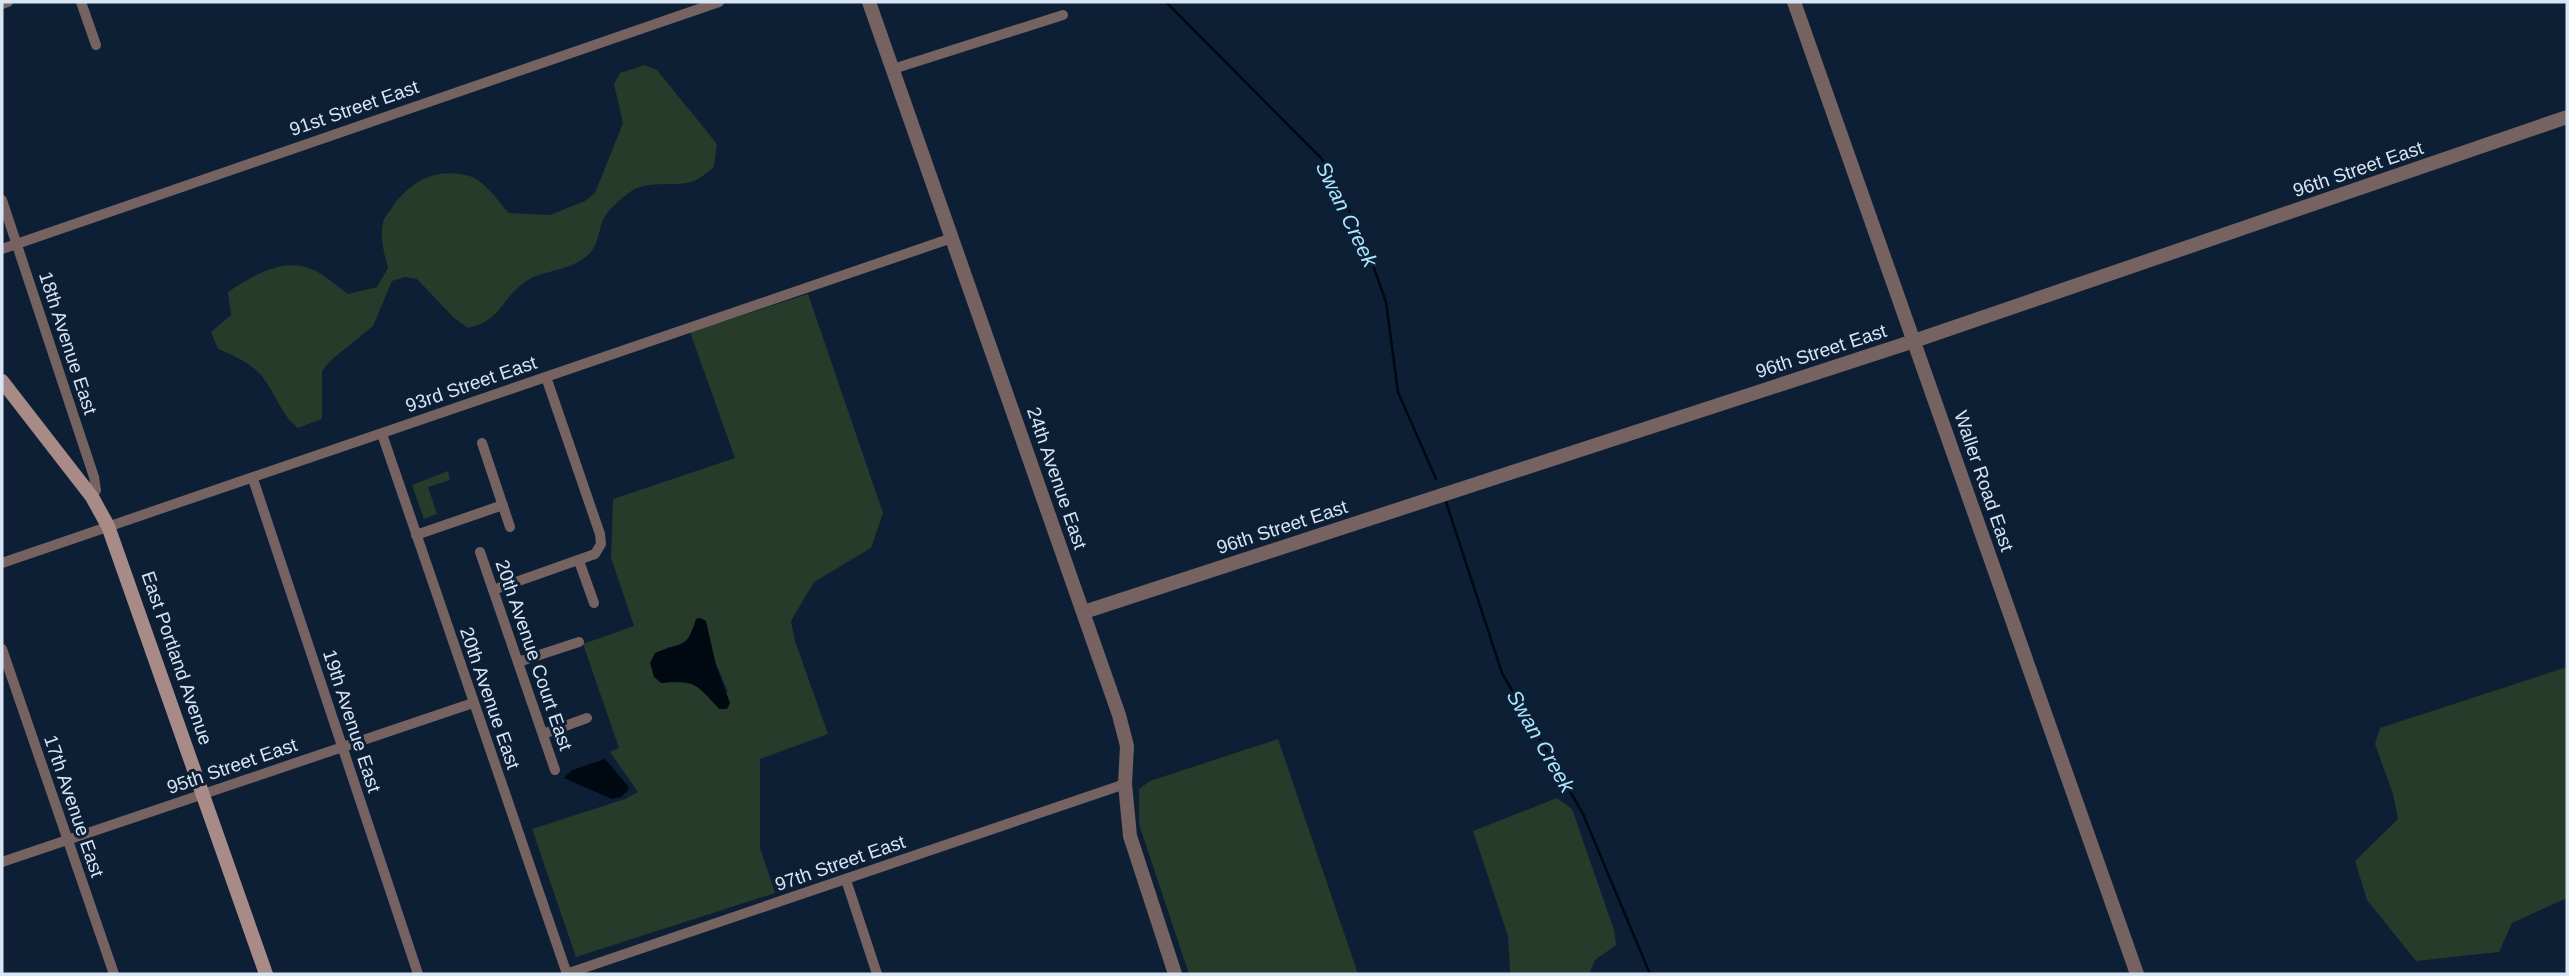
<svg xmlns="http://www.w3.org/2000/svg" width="2569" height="976" font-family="Helvetica,sans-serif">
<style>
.green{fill:#273b2b;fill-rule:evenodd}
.water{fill:#000911}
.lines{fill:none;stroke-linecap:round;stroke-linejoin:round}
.stream{stroke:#000911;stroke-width:2.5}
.minor{stroke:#766361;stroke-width:10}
.tertiary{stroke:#766361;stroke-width:14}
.secondary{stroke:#a88a87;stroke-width:14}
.labels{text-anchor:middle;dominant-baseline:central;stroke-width:6;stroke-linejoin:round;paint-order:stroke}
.street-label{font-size:19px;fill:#d8e5f4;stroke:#0c1f35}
.water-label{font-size:21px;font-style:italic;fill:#ade6ff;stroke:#0c1f35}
</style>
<rect width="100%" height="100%" fill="#0c1f35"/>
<path class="green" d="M645,65L657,70L717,144L714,167C707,172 699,180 691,182C673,187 651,180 633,190C625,195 610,208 605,216C598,228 600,244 588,255C569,272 541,270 525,282C501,299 501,321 468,328L453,317L417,279L405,277L392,281L373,326L330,361L322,371V419L298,428C280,414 275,391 260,374C250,363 231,354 218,349L211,332L231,315L228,292C254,275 286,255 316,271C327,277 338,287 348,294L377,287L388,268C384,253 379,235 384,219C386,215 391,210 393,206C411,180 438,167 469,176C486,181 497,201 509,213L550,215L585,201L595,193L623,123L614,84L620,73Z
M808,294L883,513L871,548L814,582L791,621L795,641L828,734L760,759V848L775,893L576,957L532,829L625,799L638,792L610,752L619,748L583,644L634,626L611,558L613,499L735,458L690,332ZM697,619L728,692C702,688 688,680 661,683L666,648C689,643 689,641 697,619Z
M448,471L450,480L428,487L437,514L424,519L412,485Z
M2567,667V898L2512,923L2499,952L2416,961L2367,900L2355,861L2398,819L2393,794L2375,744L2380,728Z
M1278,739L1358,974H1189L1139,824V789L1150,781Z
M1557,798L1572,809L1614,930L1616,945L1595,960L1589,974H1507L1510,972L1508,936L1473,831Z"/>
<path class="water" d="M700,618L706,621L716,665L730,703L727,709H719C697,685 695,679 661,683L654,677L650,663L655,653C682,641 686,651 696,619Z
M605,759L628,786V790L621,797L612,799L564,778L572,770Z"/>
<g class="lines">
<path class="stream" d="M1166,2L1322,159L1363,237L1386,302L1398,392L1436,479
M1446,502L1502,673L1583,814L1650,974"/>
<path class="minor" d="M81,2L96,45
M2,4L8,2
M893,69L1063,15
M2,200L94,477L96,490L92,497
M2,249L719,2
M382,434L567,974
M482,443L510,527
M253,479L418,974
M416,535L503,505
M480,552L555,770
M579,561L594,603
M2,563L952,238
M493,590L595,554L601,544L600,534L546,377
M2,649L114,974
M518,662L579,642
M543,734L587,718
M2,862L473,703
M846,880L877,974
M566,974L1125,784"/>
<path class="tertiary" d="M869,2L1119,715L1127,746L1125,784L1130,836L1175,974
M1794,2L2137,974
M1084,612L1914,341L2567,117"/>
<path class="secondary" d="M2,381L92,497L108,526L266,974"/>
</g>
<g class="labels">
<g class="street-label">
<text transform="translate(354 108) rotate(-19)">91st Street East</text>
<text transform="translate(2358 169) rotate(-19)">96th Street East</text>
<text transform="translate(68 343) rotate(72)">18th Avenue East</text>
<text transform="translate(1821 351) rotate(-18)">96th Street East</text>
<text transform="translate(471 384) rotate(-19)">93rd Street East</text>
<text transform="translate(1057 478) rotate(71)">24th Avenue East</text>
<text transform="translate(1984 481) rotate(71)">Waller Road East</text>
<text transform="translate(1282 527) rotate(-18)">96th Street East</text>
<text transform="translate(534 655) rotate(71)">20th Avenue Court East</text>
<text transform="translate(177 658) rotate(71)">East Portland Avenue</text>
<text transform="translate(490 698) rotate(71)">20th Avenue East</text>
<text transform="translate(352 721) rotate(72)">19th Avenue East</text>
<text transform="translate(232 766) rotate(-19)">95th Street East</text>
<text transform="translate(74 806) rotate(71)">17th Avenue East</text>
<text transform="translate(840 863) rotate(-19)">97th Street East</text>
</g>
<g class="water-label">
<text transform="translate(1347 214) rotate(64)">Swan Creek</text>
<text transform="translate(1541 741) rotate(60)">Swan Creek</text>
</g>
</g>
<rect width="2569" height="976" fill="none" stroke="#d8e5f4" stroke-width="7"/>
</svg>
